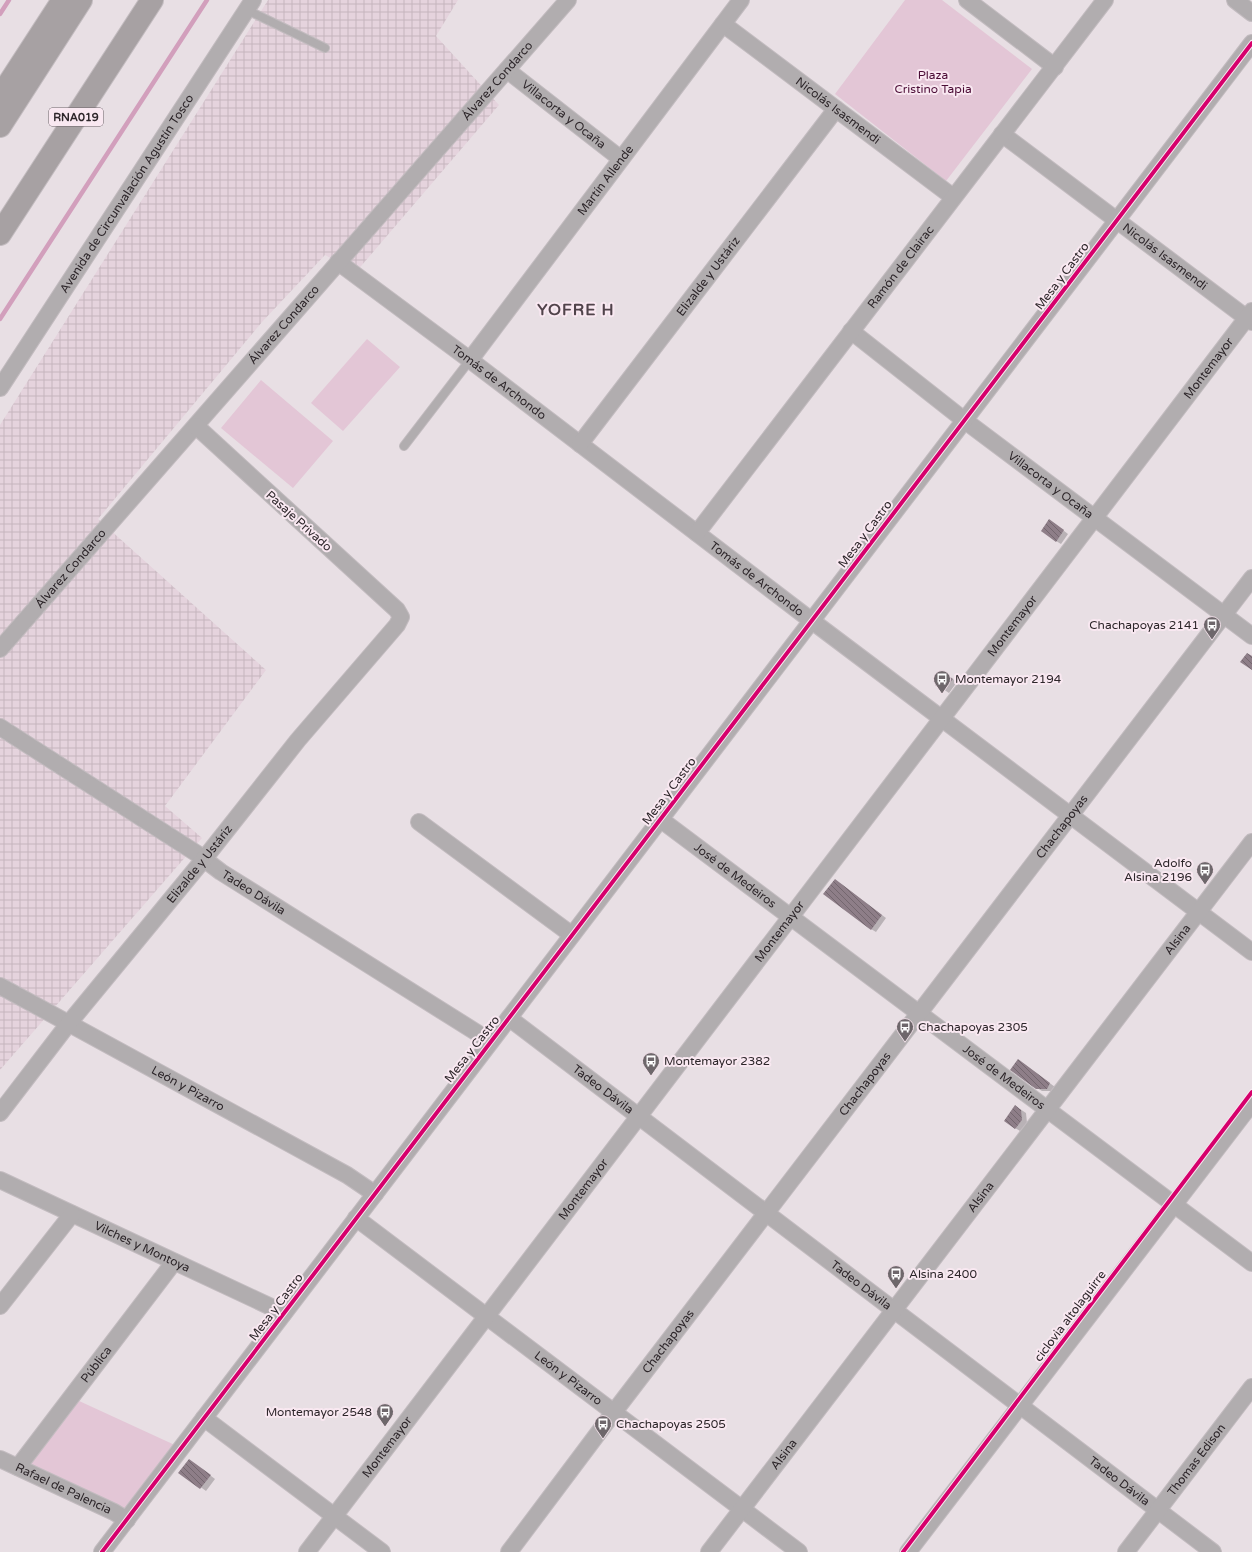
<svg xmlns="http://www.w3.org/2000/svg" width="1252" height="1552" font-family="'Varela Round',sans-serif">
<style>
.industrial{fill:url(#industrial-grid)}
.green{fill:#e3c6d6}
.shadow{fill:#0003}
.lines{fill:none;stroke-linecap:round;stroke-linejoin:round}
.stream{stroke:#d29fbc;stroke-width:4.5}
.building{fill:url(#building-back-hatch)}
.service-casing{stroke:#c2bbbf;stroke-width:10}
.minor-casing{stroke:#c2bbbf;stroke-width:18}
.motorway-casing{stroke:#c2bbbf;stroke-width:24}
.service{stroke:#b1adaf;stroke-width:8}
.minor{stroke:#b1adaf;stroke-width:16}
.motorway{stroke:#a7a1a3;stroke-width:22}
.cycleway-casing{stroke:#f9e8f1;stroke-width:6}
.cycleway{stroke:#d6006c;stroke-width:4}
.labels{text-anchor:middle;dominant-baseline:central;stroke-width:4;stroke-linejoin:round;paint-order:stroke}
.shield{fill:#f9e8f1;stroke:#6a6066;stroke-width:1}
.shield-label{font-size:11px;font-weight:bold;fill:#2d262a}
.park-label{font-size:12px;fill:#4b0c36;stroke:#f9e8f1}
.street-label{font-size:12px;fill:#2d262a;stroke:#f9e8f1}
.poi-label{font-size:12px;fill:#2d262a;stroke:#f9e8f1;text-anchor:start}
.district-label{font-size:16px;font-weight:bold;letter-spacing:1px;fill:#50434a;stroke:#f9e8f1}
</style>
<defs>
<pattern id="industrial-grid" width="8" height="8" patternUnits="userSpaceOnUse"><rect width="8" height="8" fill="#e5d3dd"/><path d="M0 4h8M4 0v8" fill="none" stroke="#c5b5be"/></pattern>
<pattern id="building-back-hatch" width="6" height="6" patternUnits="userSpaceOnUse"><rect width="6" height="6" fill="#8e7e88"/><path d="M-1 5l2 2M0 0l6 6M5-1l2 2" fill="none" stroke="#74676f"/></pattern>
</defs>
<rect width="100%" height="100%" fill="#e8dfe4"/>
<path class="industrial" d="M268,0H458L436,36L499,105L356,272L325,255L262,322L98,519L266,670L165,806L202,838L0,1070V425Z"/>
<path class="green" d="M905,0H942L1032,69L946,181L835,94Z
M367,339L400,367L343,431L311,403Z
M261,380L333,441L293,488L221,428Z
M77,1400L177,1446L126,1512L26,1464Z"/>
<path class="shadow" d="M1054,523L1068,534L1061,544L1056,541Z
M950,677L957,682L949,693L937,685Z
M840,883L886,918L876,932L871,929Z
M1023,1063L1055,1087L1052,1091H1042L1037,1088Z
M1020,1109L1026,1113L1027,1123L1020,1131L1015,1128Z
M194,1463L215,1479L206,1491L180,1472Z"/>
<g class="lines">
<path class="stream" d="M0,14L9,0
M0,319L207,0"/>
</g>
<path class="building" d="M1049,519L1064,530L1056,542L1041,531Z
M1247,653L1252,656V670L1240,662Z
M945,673L953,679L943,691L935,685Z
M835,879L882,915L871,930L823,894Z
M1018,1059L1050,1083L1047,1089H1036L1010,1070Z
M1015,1105L1021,1110L1022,1120L1015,1129L1004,1121Z
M189,1459L211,1475L200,1489L178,1473Z"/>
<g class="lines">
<g class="service-casing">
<path id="service" d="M247,10L325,48
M404,446L470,360"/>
</g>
<g class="minor-casing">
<g id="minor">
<path d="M967,0L1055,67"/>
<path d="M1235,0L1252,13"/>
<path id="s1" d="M723,24L953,197"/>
<path id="s2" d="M507,70L621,159"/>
<path id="s3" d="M1002,134L1252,322"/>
<path id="s4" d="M338,262L470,360L812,621L1252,952"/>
<path id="s5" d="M851,331L964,420L1252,636"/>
<path id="s6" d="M470,360L741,0"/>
<path id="s7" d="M0,388L253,0"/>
<path id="s8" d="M580,444L836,109"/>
<path id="s9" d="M697,533L1105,0"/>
<path id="s10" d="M0,649L568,0"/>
<path id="s11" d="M0,727L196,853L221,872L490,1041"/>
<path id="s12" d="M660,819L1252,1263"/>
<path d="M419,822L572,935"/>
<path id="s13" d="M0,986L347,1175L375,1194"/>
<path id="s14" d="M509,1018L1213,1552"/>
<path id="s15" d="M0,1113L69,1023L204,859L298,740L397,625L401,617L397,610L196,426"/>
<path id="s16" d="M0,1180L284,1313"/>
<path id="s17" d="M356,1218L799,1552"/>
<path d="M0,1306L72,1214"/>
<path d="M204,1418L382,1552"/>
<path id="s18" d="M0,1459L114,1512L127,1520"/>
<path id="s19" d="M18,1467L174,1262"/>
<path d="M102,1552L1252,43"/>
<path id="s20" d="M307,1552L1252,311"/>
<path id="s21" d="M509,1552L614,1412L1252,578"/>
<path id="s22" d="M709,1552L1252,842"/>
<path d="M908,1552L1252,1103"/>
<path id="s23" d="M1126,1552L1252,1387"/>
</g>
</g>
<g class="motorway-casing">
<path id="motorway" d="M0,97L63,0
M0,126L81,0
M0,234L152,0"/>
</g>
<use href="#service" class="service"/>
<use href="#minor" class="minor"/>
<use href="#motorway" class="motorway"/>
<g class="cycleway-casing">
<path id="cycleway" d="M102,1552L1252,43
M903,1552L1252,1092"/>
</g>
<use href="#cycleway" class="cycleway"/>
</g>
<defs>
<g id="bus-pin" transform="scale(0.9)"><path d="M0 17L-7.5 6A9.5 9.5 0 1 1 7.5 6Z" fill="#6e676b" stroke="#f9e8f1"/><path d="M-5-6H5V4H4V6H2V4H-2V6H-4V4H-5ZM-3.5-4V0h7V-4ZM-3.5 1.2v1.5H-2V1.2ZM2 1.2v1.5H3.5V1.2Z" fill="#fff"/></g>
</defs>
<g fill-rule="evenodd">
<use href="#bus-pin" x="1212" y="625"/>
<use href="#bus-pin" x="942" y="679"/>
<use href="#bus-pin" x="1205" y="870"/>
<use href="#bus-pin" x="905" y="1027"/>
<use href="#bus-pin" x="651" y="1061"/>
<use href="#bus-pin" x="896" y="1274"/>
<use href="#bus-pin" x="385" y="1412"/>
<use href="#bus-pin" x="603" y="1424"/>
</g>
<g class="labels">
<rect class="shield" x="49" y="108" width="54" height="18" rx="3"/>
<g class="shield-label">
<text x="76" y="117">RNA019</text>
</g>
<g class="park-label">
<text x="933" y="75">Plaza<tspan x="933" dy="14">Cristino Tapia</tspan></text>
</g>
<g class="street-label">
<text stroke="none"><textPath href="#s10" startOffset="755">Álvarez Condarco</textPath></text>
<text stroke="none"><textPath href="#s1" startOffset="144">Nicolás Isasmendi</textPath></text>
<text stroke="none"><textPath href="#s2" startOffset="72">Villacorta y Ocaña</textPath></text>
<text stroke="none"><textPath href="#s6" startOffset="225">Martín Allende</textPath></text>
<text stroke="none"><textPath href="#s7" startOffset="232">Avenida de Circunvalación Agustín Tosco</textPath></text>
<text stroke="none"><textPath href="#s3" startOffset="204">Nicolás Isasmendi</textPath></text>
<text stroke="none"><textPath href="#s9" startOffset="335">Ramón de Clairac</textPath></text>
<text transform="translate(1062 276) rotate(-53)">Mesa y Castro</text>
<text stroke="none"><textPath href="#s8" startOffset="211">Elizalde y Ustáriz</textPath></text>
<text stroke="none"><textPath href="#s10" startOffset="431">Álvarez Condarco</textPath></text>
<text stroke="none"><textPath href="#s20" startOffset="1488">Montemayor</textPath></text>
<text stroke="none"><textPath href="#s4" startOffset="201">Tomás de Archondo</textPath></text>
<text stroke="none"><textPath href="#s5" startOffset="252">Villacorta y Ocaña</textPath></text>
<text transform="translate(299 521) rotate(42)">Pasaje Privado</text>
<text transform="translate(865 534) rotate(-53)">Mesa y Castro</text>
<text stroke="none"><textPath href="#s10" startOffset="107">Álvarez Condarco</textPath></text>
<text stroke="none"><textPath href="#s4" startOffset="525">Tomás de Archondo</textPath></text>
<text stroke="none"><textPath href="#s20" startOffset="1164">Montemayor</textPath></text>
<text transform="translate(669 791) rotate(-53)">Mesa y Castro</text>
<text stroke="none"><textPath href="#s21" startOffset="912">Chachapoyas</textPath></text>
<text stroke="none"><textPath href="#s15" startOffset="319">Elizalde y Ustáriz</textPath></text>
<text stroke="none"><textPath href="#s12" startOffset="94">José de Medeiros</textPath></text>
<text stroke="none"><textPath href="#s11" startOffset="303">Tadeo Dávila</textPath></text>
<text stroke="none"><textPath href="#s20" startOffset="780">Montemayor</textPath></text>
<text stroke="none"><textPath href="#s22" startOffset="771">Alsina</textPath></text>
<text transform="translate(472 1049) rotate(-52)">Mesa y Castro</text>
<text stroke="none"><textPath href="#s12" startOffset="430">José de Medeiros</textPath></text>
<text stroke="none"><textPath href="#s21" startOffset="588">Chachapoyas</textPath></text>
<text stroke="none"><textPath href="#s13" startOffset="214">León y Pizarro</textPath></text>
<text stroke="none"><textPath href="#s14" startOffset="118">Tadeo Dávila</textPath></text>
<text stroke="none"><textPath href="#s20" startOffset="456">Montemayor</textPath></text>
<text stroke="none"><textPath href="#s22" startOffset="447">Alsina</textPath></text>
<text stroke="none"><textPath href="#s16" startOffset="157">Vilches y Montoya</textPath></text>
<text stroke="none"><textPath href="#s14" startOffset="442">Tadeo Dávila</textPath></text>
<text transform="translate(276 1307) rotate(-53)">Mesa y Castro</text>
<text transform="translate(1070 1316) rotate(-53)">ciclovia altolaguirre</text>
<text stroke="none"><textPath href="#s21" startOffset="264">Chachapoyas</textPath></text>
<text stroke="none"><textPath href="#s19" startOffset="129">Pública</textPath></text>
<text stroke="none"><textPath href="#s17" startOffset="266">León y Pizarro</textPath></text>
<text stroke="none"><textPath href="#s20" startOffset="132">Montemayor</textPath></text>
<text stroke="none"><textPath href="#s22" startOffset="123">Alsina</textPath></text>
<text stroke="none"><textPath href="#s23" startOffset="116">Thomas Edison</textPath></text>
<text stroke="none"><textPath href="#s14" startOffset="766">Tadeo Dávila</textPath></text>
<text stroke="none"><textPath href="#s18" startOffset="70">Rafael de Palencia</textPath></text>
</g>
<g class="poi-label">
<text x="1199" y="625" text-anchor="end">Chachapoyas 2141</text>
<text x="955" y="679">Montemayor 2194</text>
<text x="1192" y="863" text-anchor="end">Adolfo<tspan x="1192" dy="14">Alsina 2196</tspan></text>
<text x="918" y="1027">Chachapoyas 2305</text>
<text x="664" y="1061">Montemayor 2382</text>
<text x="909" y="1274">Alsina 2400</text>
<text x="372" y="1412" text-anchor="end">Montemayor 2548</text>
<text x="616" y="1424">Chachapoyas 2505</text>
</g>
<g class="district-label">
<text x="576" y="310">YOFRE H</text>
</g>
</g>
</svg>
